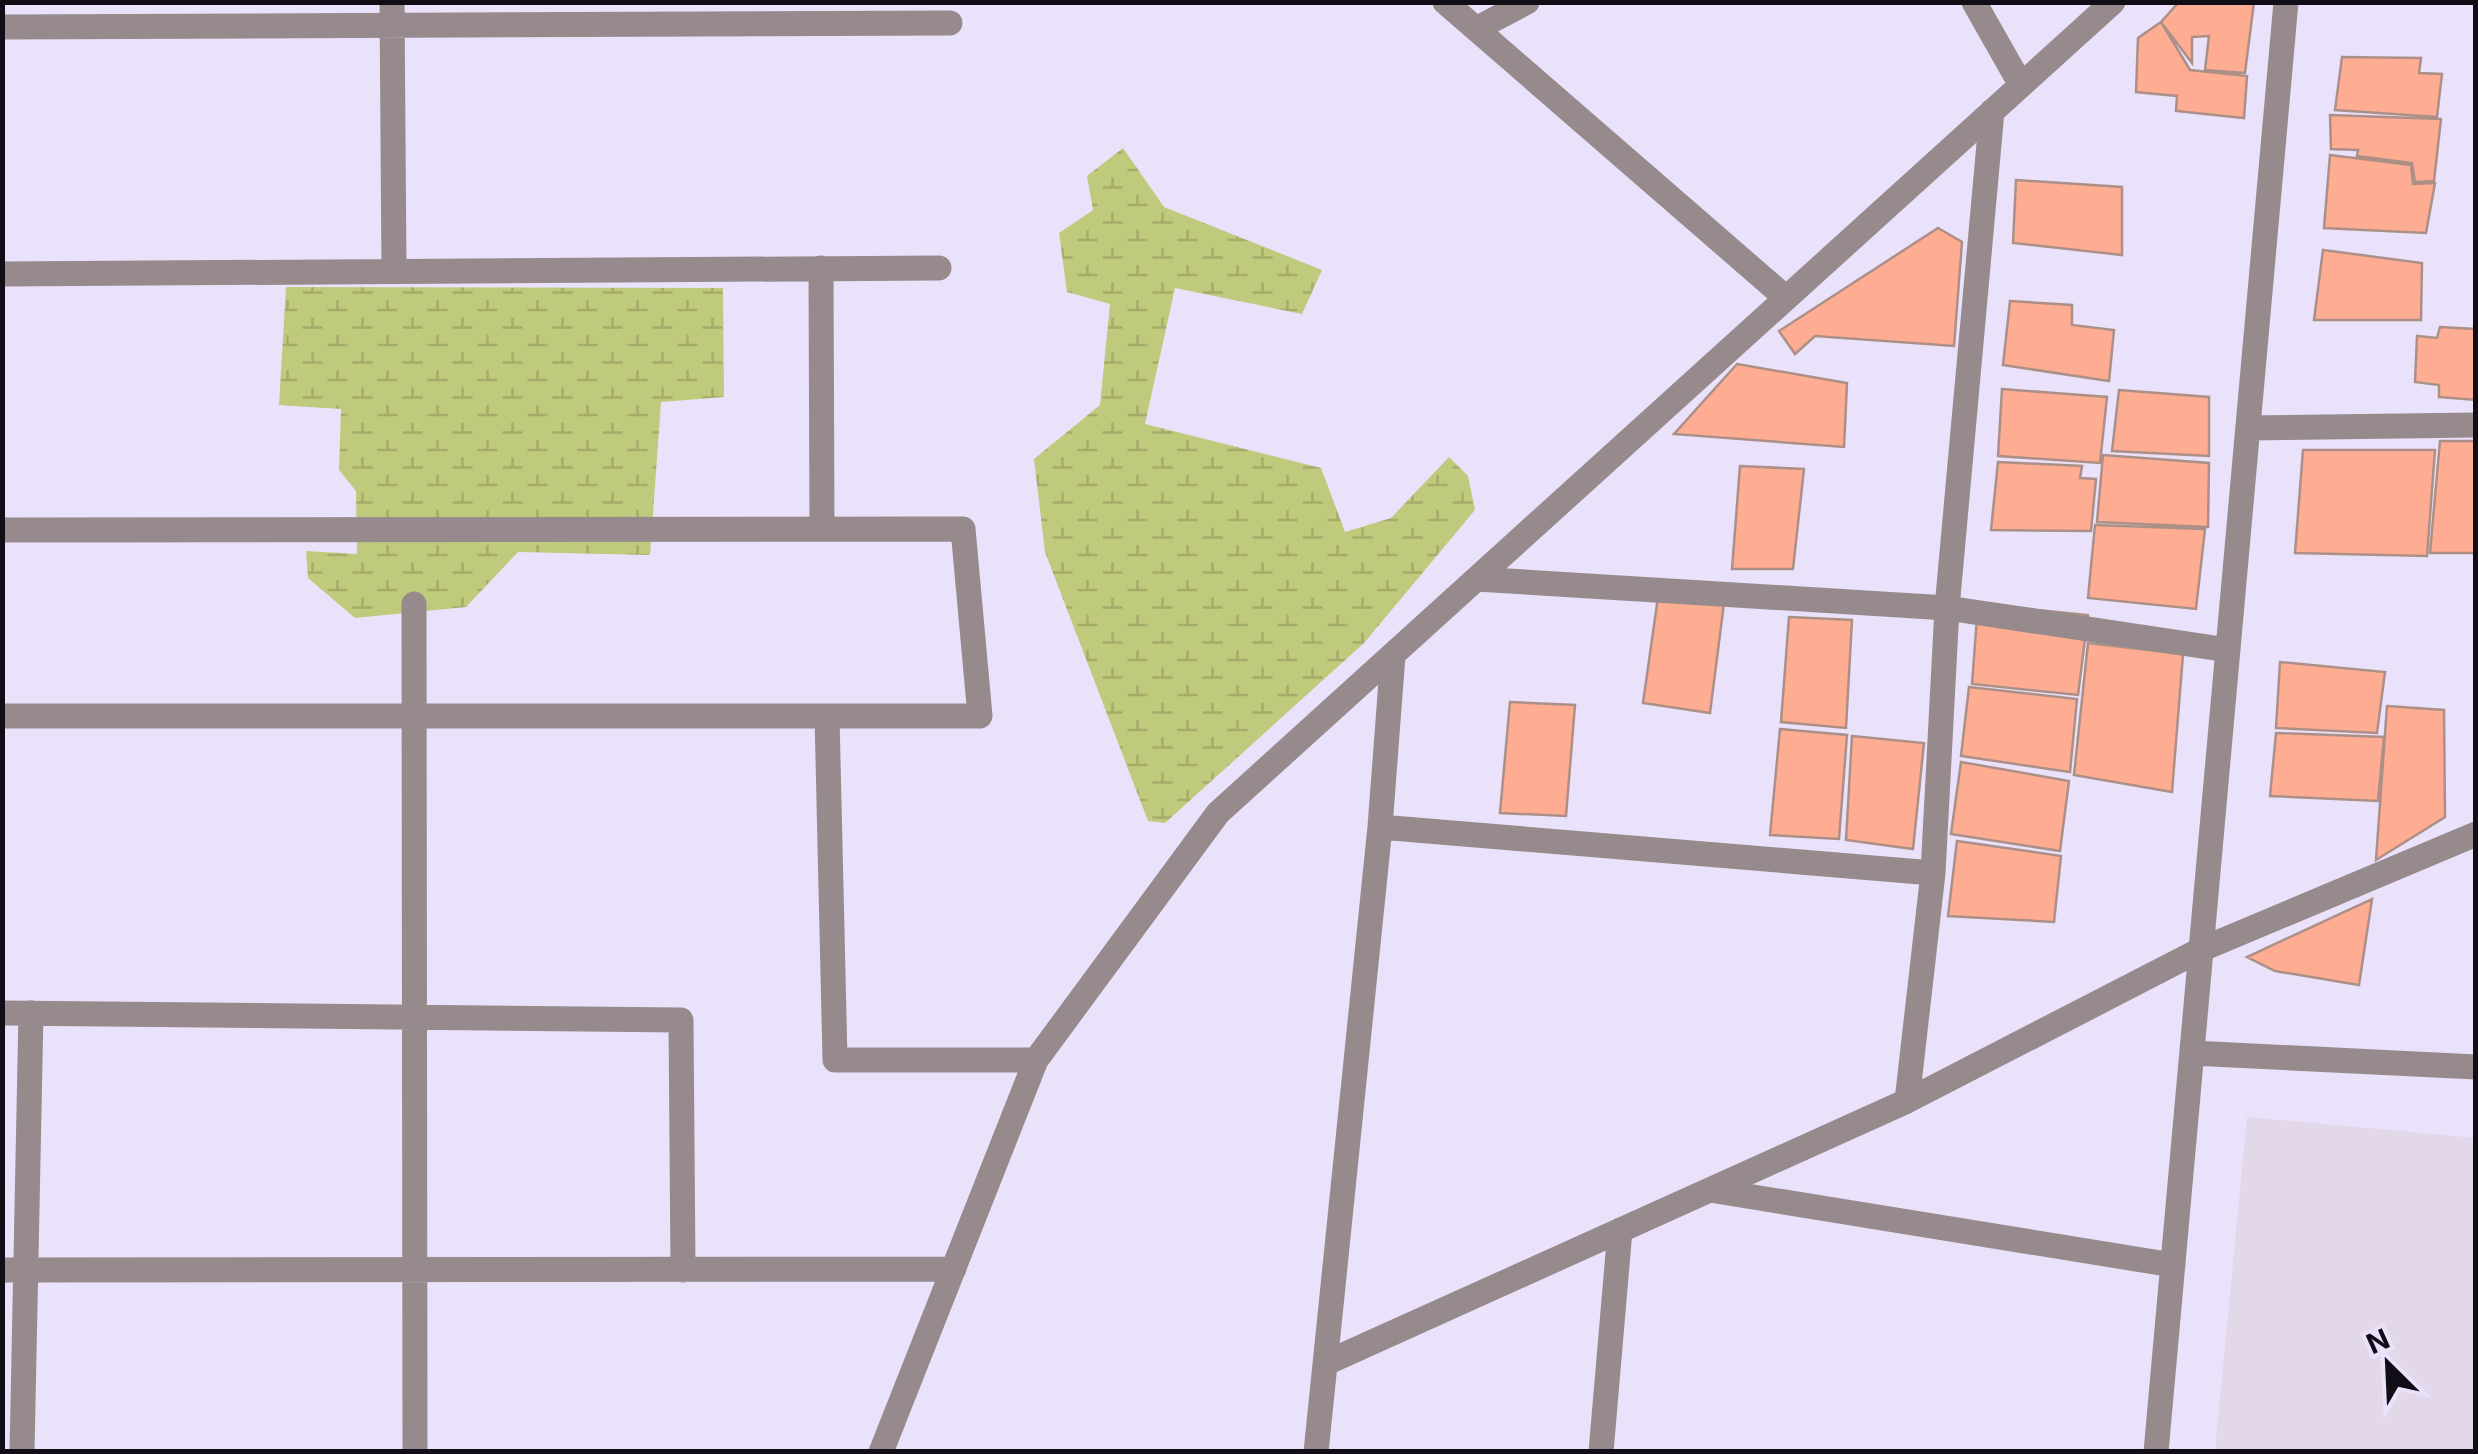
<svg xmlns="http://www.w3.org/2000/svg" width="2478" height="1454" font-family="Inter,sans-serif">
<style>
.education{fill:#e3d7ea}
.wetland{fill:url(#wetland-marsh)}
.building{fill:#fead92;stroke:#ac9087;stroke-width:2.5}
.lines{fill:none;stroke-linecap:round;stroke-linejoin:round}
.street{stroke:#978a8c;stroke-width:25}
</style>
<defs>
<pattern id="wetland-marsh" width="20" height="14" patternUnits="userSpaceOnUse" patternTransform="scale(2.5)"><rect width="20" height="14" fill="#c0ca7c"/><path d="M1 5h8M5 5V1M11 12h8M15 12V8" fill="none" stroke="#a4ac6a"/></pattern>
</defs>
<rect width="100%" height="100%" fill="#eae1fb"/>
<path class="education" d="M2247,1117L2475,1138V1451H2215Z"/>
<path class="wetland" d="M1123,148L1164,207L1322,270L1302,314L1175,288L1145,424L1321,468L1345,532L1391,518L1449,457L1468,476L1475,510L1364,643L1165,823L1148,821L1045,552L1034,459L1100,405L1110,304L1067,292L1059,233L1093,210L1087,176Z
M286,287L723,288L724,397L661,402L650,555L518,552L466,607L355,618L308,578L306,551L357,554L356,491L339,470L341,409L279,405Z"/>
<path class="building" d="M2179,2H2254L2245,73L2205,70L2209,36L2192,37V63L2161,22Z
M2161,22L2190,70L2247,76L2244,118L2176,111L2177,96L2136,92L2138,38Z
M2342,57L2421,58L2419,73L2442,74L2437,117L2335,110Z
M2330,115L2441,119L2434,181L2415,182L2412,163L2357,156L2358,150L2331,149Z
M2330,155L2411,165L2413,184L2435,183L2426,233L2324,228Z
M2016,180L2122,187V255L2013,243Z
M1938,228L1962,242L1954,346L1815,336L1795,354L1779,331Z
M2323,250L2422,263L2421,320H2314Z
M2010,301L2072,305V325L2114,330L2109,381L2003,365Z
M2440,327L2476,329V400L2439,397V385L2415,382L2417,336L2437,338Z
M1737,364L1847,383L1844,447L1674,434Z
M2002,389L2107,397L2100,463L1998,456Z
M2119,390L2209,397V456L2112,451Z
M2440,441H2476V553H2430Z
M2303,450H2435L2427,556L2295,553Z
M2103,455L2209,463L2208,527L2097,522Z
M1998,462L2082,466L2080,478L2096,479L2091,531L1991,530Z
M1740,466L1804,469L1793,569H1732Z
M2095,525L2205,529L2196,609L2088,598Z
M1658,597L1724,603L1710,713L1643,703Z
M1978,604L2088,615L2078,695L1972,684Z
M1789,617L1852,620L1846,728L1781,722Z
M2088,643L2183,654L2172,792L2074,775Z
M2280,662L2385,672L2377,733L2276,728Z
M1969,687L2077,699L2070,772L1961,756Z
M1510,702L1575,705L1566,816L1500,813Z
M2387,706L2444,710L2445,817L2376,860Z
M1780,729L1847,735L1839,839L1770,835Z
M2276,733L2384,737L2378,801L2270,796Z
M1852,736L1924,743L1913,849L1846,840Z
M1961,762L2069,781L2060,851L1951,834Z
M1957,841L2061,856L2054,922L1948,916Z
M2372,899L2359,985L2275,971L2247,957Z"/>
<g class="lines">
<path class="street" d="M392,2L394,271
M1445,2L1786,298
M1974,2L2021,85
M2,27L950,23
M1476,29L1527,2
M821,268L822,529
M2,274L939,268
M2248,428L2476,425
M2,530L963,529L980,716H2
M1476,579L1947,608L2228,650
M414,604L415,1452
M827,716L835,1060H1036
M1380,827L1933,873
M2,1013L681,1020L683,1270
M2192,1053L2476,1067
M1907,1101L1933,873L1947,608L1992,111
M1710,1190L2173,1265
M2,1270L954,1269
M1326,1363L1907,1101L2200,950L2476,834
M22,1452L31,1013
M881,1452L1036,1060L1218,813L2113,2
M1316,1452L1380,827L1393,655
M1601,1452L1620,1230
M2156,1452L2286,2"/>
</g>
<rect width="2478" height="1454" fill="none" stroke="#110d16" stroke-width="10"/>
<g transform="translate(2388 1364) rotate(336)" stroke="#eae1fb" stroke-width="8" paint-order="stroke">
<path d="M0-8L18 38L0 25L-18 38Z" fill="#110d16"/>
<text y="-15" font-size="28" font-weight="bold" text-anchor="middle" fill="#110d16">N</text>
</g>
</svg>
